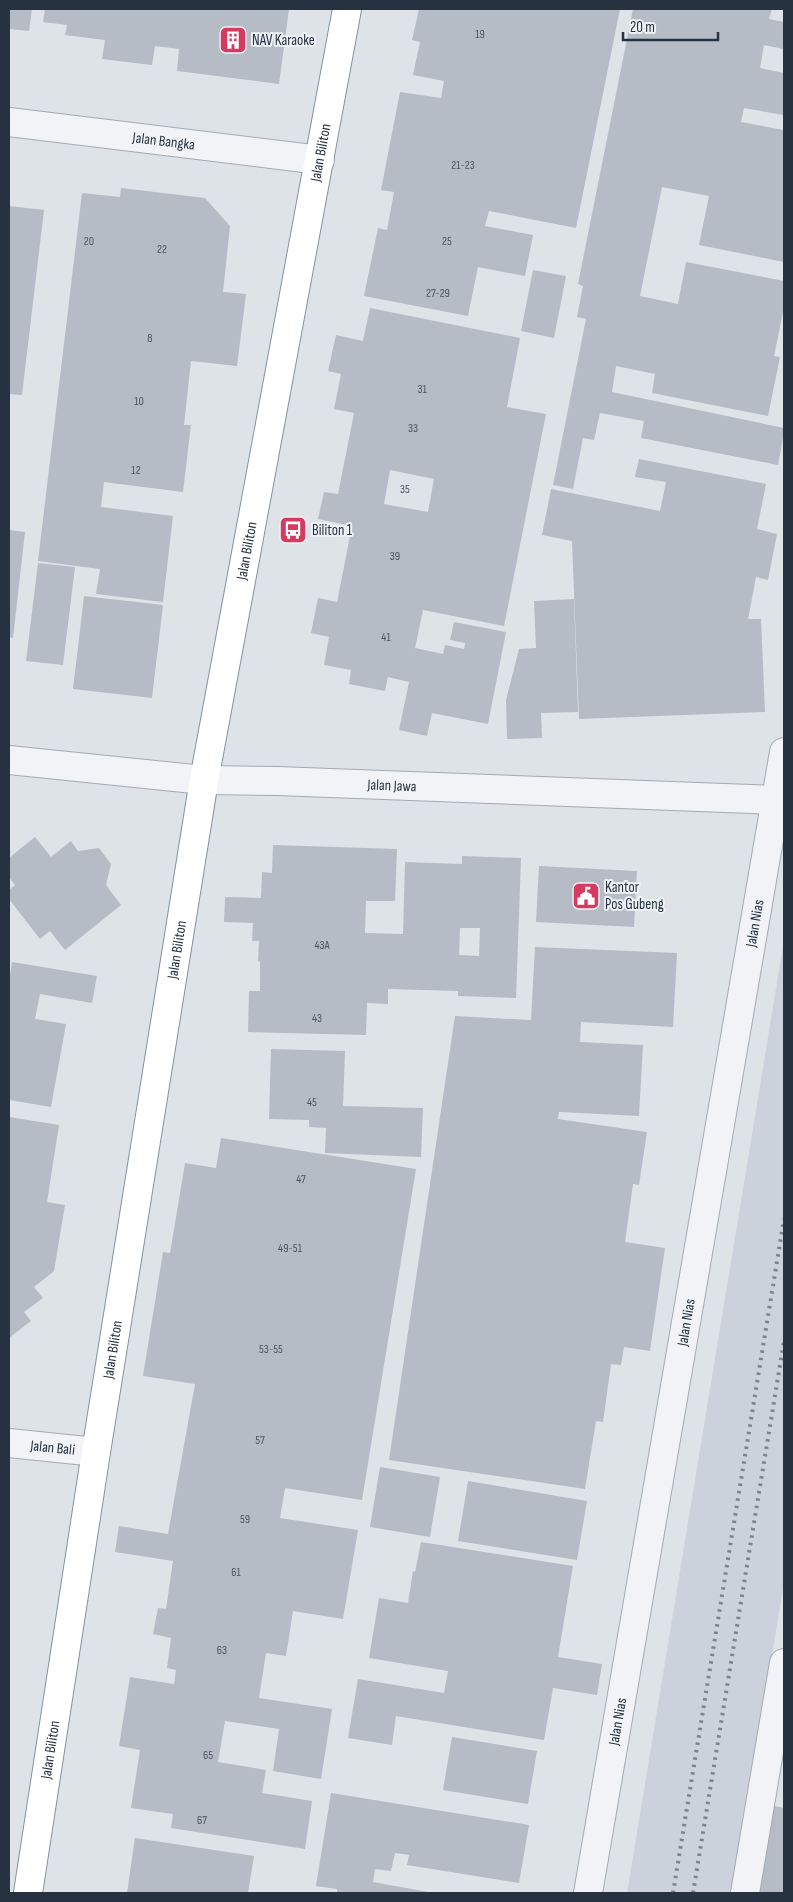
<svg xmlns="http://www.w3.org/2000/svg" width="793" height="1902" font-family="'Sofia Sans Condensed',sans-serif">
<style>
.built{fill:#ccd2db}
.building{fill:#b5bcc6;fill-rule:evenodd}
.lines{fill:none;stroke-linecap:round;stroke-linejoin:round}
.street-casing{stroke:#a3aab2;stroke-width:30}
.highway-casing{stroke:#8492a0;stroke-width:30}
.street{stroke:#f1f3f7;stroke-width:28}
.highway{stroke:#fff;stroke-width:28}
.rail{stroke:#768493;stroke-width:4;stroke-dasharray:2.5 5;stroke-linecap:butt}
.labels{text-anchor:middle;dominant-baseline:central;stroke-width:4;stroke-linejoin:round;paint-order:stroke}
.number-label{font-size:12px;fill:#4a5462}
.poi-label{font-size:15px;fill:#263240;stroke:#edf2f6;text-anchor:start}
.street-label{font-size:15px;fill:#263240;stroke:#edf2f6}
</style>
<rect width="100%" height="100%" fill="#dee3e8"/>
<path class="built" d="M784,940V1582L733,1893H627Z"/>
<path class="building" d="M9,9H32L29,31L9,29Z
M45,9H289L279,84L177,71L179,49L155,46L152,65L102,59L105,40L65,35L67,25L43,22Z
M419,9H620L576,228L489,211L485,226L533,235L525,276L478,267L468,316L364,296L378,228L387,230L394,192L381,190L400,92L441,98L444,81L413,75L420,42L412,40Z
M633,9H772L769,19L784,22L783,49L764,45L760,68L784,73L783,115L744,108L741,122L784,130V262L699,245L709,196L662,187L640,296L678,304L686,262L784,281V307L774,356L780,357L768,416L652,393L655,374L616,366L612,392L784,428V432L778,465L641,438L644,421L600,413L594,440L583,438L573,489L553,485L586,319L577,317L583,286L578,284Z
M121,188L205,198L230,226L223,292L246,294L237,366L191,361L184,425H191L183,492L104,482L101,507L173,516L163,602L96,594L100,569L38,561L82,193L120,197Z
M9,206L44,210L22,395L9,394Z
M533,270L566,276L554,338L521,331Z
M370,308L520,338L507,407L546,414L504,626L423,610L415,648L443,654L445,645L464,649L465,643L450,640L454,622L506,632L488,724L432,713L427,736L399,730L409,682L388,677L385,691L349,684L351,670L324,665L329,637L311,633L318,598L337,602L352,526L318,519L324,492L338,494L354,413L334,409L341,374L328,371L336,335L363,341ZM390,470L434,479L428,512L384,504Z
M639,459L766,484L757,529L777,534L768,580L756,577L748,619H761L765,712L579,719L572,541L542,535L551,489L660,511L666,482L635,477Z
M9,530L25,532L13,638L9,637Z
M38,563L75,567L63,665L26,661Z
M84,596L163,605L152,698L73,689Z
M574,599L578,712L541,713L542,738L507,739L506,700L519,649L536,648L534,601Z
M35,837L51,857L71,841L78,851L99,848L111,864L106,885L121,905L65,950L50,931L40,939L9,899V890L15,885L9,877V858Z
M273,845L397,849L395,901H366L365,933L403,934L405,862L462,864V856L521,858L516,998L458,996V991L388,989V1004L367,1003L366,1035L248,1032L249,991H260V961L258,962L259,941H252L253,923L224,922L225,897L261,898L262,872L272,873ZM460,928H480L479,956L459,955Z
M539,866L637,871L634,927L536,922Z
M535,947L677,953L673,1027L581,1022L580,1042L643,1045L639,1116L559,1112L558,1119L647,1132L639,1185L633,1184L625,1242L665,1248L650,1351L624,1347L621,1365L611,1364L603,1422L596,1421L585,1489L389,1460L455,1016L531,1020Z
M12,962L97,976L92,1003L40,994L35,1019L66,1024L51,1107L9,1100V983Z
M271,1049L345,1051L343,1106L423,1108L421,1157L325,1153L326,1128L309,1127V1120L269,1119Z
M9,1117L59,1125L47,1202L65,1205L54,1271L34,1287L43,1298L24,1312L31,1321L9,1338Z
M221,1138L416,1169L362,1500L285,1488L280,1518L358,1530L343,1619L293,1611L286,1656L266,1653L259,1698L332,1709L321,1779L273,1771L279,1729L225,1721L218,1762L266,1770L262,1793L312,1801L305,1849L171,1828L173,1814L131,1808L140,1750L119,1746L130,1677L174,1684L176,1670L167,1668L171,1638L153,1634L158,1608L166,1609L173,1561L115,1552L119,1526L168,1534L195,1384L143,1376L163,1252L170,1253L185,1163L216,1168Z
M380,1467L440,1477L430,1537L370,1527Z
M468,1481L587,1501L577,1560L458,1541Z
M421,1542L573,1566L558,1657L602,1664L597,1695L553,1688L544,1740L396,1716L392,1745L348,1738L358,1679L444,1693L448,1671L369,1658L379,1598L408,1603L413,1571L415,1572Z
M452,1737L537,1751L528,1804L443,1790Z
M331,1793L529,1825L519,1883L407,1865L409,1855L395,1853L391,1871L375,1869L373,1882L434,1893H337V1889L316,1886Z
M769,1805L784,1808V1893H755Z
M135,1838L254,1856L248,1893H127Z"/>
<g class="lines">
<g class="street-casing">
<g id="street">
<path id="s1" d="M9,122L320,160"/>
<path id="s2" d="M9,760L204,780L277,781L777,800"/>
<path id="s3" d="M9,1443L96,1452"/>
<path id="s4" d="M588,1893L784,752"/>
<path d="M745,1893L784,1663"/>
</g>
</g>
<g class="highway-casing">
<g id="highway">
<path id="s5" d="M28,1893L96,1452L204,780L347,9"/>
</g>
</g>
<use href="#street" class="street"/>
<use href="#highway" class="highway"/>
<path class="rail" d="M673,1893L784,1219
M693,1893L784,1341"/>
</g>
<defs>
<g id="building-square" transform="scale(1.4375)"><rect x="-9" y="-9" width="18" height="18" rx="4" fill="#d63a5f" stroke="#edf2f6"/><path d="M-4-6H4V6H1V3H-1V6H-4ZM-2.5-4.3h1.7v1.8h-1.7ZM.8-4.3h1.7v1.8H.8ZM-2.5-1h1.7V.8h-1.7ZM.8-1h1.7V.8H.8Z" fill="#fff"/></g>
<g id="bus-square" transform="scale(1.4375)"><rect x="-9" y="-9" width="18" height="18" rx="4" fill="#d63a5f" stroke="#edf2f6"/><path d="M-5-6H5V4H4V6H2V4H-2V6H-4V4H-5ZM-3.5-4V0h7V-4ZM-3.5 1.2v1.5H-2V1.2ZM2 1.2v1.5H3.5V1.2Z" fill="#fff"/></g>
<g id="civic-square" transform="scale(1.4375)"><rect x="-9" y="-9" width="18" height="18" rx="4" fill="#d63a5f" stroke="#edf2f6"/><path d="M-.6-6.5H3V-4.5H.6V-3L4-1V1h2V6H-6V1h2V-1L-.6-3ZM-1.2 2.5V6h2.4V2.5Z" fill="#fff"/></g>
</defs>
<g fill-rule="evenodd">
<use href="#building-square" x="233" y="40"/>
<use href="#bus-square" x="293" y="530"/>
<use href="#civic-square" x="586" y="896"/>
</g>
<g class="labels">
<g class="number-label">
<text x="480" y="34">19</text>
<text x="463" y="165">21-23</text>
<text x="89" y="241">20</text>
<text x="447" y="241">25</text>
<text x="162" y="249">22</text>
<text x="438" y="293">27-29</text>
<text x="150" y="338">8</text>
<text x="422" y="389">31</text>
<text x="139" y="401">10</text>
<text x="413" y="428">33</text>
<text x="136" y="470">12</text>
<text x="405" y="489">35</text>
<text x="395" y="556">39</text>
<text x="386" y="637">41</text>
<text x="322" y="945">43A</text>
<text x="317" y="1018">43</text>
<text x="312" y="1102">45</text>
<text x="301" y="1179">47</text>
<text x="290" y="1248">49-51</text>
<text x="271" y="1349">53-55</text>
<text x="260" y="1440">57</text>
<text x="245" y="1519">59</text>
<text x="236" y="1572">61</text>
<text x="222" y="1650">63</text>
<text x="208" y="1755">65</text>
<text x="202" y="1820">67</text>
</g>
<g class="poi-label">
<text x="252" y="40">NAV Karaoke</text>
<text x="312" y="530">Biliton 1</text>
<text x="605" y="887">Kantor<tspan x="605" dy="17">Pos Gubeng</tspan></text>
</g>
<g class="street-label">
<text stroke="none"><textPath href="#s1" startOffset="156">Jalan Bangka</textPath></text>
<text stroke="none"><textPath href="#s5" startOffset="1765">Jalan Biliton</textPath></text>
<text stroke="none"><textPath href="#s5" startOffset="1360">Jalan Biliton</textPath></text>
<text stroke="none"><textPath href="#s2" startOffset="384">Jalan Jawa</textPath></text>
<text stroke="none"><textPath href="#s4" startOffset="984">Jalan Nias</textPath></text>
<text stroke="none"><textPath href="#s5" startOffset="955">Jalan Biliton</textPath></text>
<text stroke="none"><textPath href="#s4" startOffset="579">Jalan Nias</textPath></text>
<text stroke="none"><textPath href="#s5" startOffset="550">Jalan Biliton</textPath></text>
<text stroke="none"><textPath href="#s3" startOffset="44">Jalan Bali</textPath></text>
<text stroke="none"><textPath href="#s4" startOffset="174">Jalan Nias</textPath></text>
<text stroke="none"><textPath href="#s5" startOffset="145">Jalan Biliton</textPath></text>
</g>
</g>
<rect width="793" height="1902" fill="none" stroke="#263240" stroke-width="20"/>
<path d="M623 32v8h95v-8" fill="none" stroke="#263240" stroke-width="2.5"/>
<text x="630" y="32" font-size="15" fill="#263240" stroke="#edf2f6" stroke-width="4" paint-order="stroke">20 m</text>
</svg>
